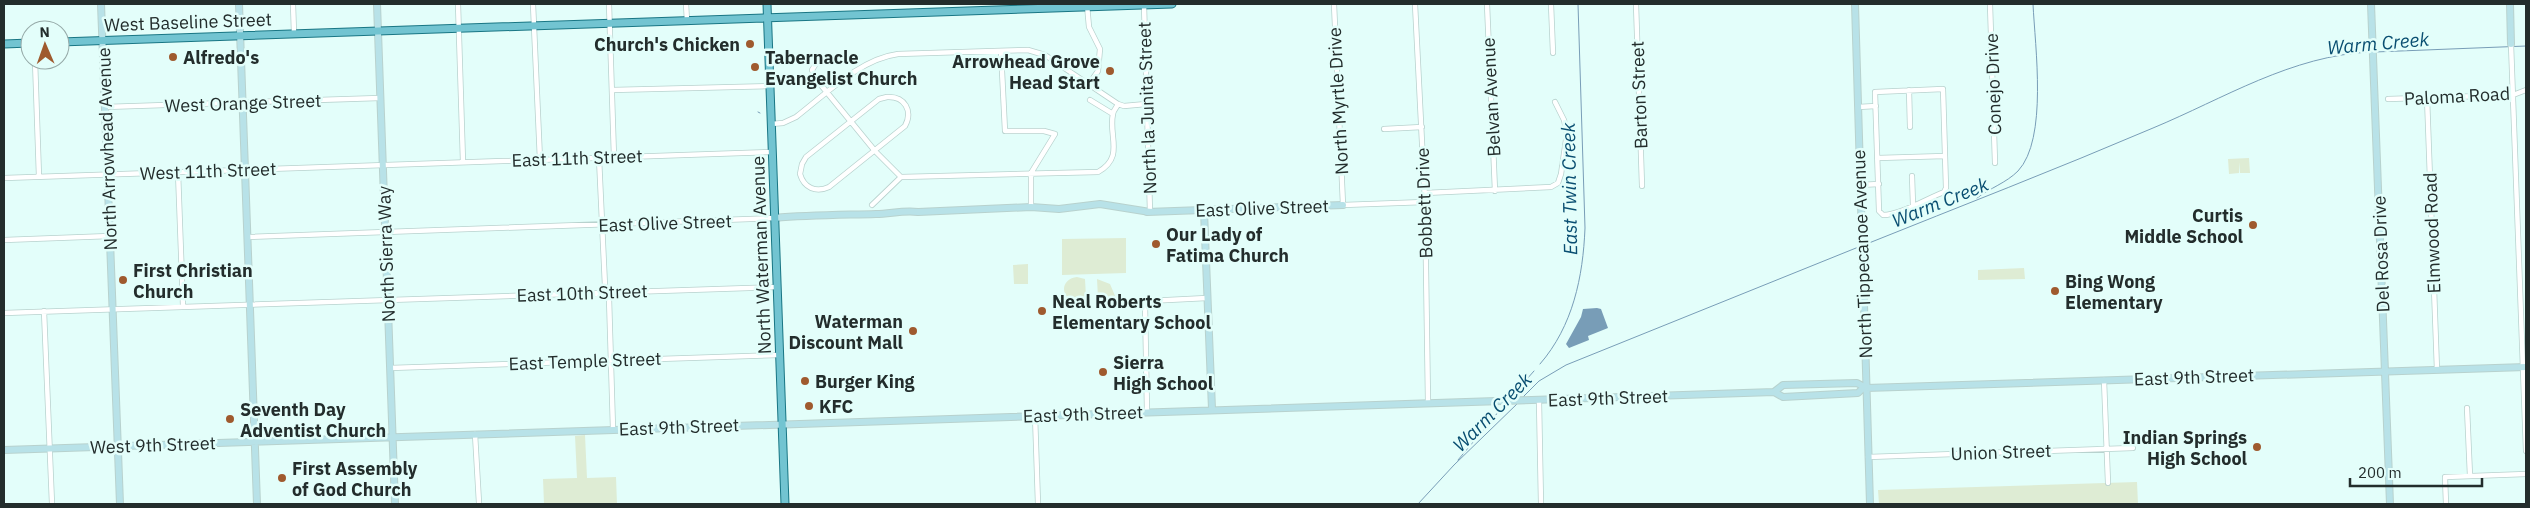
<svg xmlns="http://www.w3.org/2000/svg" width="2530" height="508" font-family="'IBM Plex Sans',sans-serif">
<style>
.green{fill:#deecd4}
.water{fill:#789db7}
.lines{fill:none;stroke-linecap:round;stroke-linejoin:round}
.stream{stroke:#789db7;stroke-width:1}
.street-casing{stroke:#b8d2ce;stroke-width:6}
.secondary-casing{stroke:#b8d2ce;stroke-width:8}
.primary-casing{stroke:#197684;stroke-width:9}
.street{stroke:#fff;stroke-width:4.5}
.secondary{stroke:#b8e2e8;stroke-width:6}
.primary{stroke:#72c4d1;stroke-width:7}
.poi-dot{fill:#9f5a2e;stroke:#e3fefa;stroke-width:2}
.labels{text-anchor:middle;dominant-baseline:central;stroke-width:5;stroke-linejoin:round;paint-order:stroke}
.street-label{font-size:18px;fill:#232d2c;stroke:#e3fefa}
.poi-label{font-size:18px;font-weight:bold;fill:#232d2c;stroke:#e3fefa;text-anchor:start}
.water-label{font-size:19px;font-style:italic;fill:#094e71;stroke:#e3fefa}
</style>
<rect width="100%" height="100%" fill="#e3fefa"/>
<path class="green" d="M2249,158L2250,173H2240L2239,162V173L2229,174L2228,159Z
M1126,238V273L1062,275V239Z
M1028,264V284H1014L1013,265Z
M2024,268L2025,279L1978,280V270Z
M1077,277L1085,279L1086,297H1067C1060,288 1066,278 1077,277Z
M1097,279L1110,284L1116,298H1098Z
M585,435L587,478L616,477L617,504H544L543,479L577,478L575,436Z
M2137,482L2138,504H1879L1878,490Z"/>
<path class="water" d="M1597,308L1601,309L1608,328L1588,336L1589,340L1569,348L1566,344L1581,317L1583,309Z"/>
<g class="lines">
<path class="stream" d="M2375,52L2526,46
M758,112L760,113
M1977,198C1990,188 2006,183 2018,171C2048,139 2035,47 2033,4
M1864,245C1961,206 2057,169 2153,128C2223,99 2292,55 2371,52
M1540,364C1573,326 1583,277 1585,228L1578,4
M1511,397L1534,371
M1522,398L1539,381L1566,365L1861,246
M1458,460L1505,404
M1418,504L1454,465L1518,403"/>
<g class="street-casing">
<path id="street" d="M293,4L294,33
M458,4L463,162
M533,4L540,160
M609,4L614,157
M686,4L687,21
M1334,4L1343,205L1425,202
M1415,4L1425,202L1428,402
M1487,4L1495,191
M1551,4L1553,53
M1636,4L1642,186
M1990,4L1995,163
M1087,5L1089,27L1100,49L1098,71L1089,84
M1144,5L1150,212
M2511,44L2526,451
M1001,51L1005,131H1044L1055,134L1031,173V207
M35,60L39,177
M817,62L812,70L816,79L875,151L901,177
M1943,89L1946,188L1944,192C1928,198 1900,215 1883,215L1879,211L1875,92Z
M612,90L770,86
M1909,90L1910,127
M887,97C905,96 913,111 905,126L829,187C816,193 804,188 800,174L802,164L806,157L879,99Z
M2427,97L2437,370
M2388,99L2513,95L2526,90
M1090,100L1113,114
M105,107L380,98
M1858,107L1876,106
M771,124L783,123L796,117C826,94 860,59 898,54L1028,50L1045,55L1118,104L1124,106L1146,104
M1384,129L1422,127
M599,158L605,286L609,298L613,429
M1878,158L1945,156
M178,172L183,306
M1912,176L1913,205
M4,178L772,152
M1860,185L1879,184
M1425,193L1551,187L1558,183L1561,174L1567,133L1564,120L1555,102
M872,205L901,177L1098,172C1125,157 1108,136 1113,114C1113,111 1117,107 1118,104
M248,237L775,218
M4,240L110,236
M44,311L52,504
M4,313L777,287
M390,368L779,355
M2104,380L2108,483
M1539,401L1541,504
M2467,408L2470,476
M1147,411L1145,304L1148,301L1207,298
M1035,415L1038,504
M475,434L479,503
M1868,457L2133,448
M2446,504L2445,477L2526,474"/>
</g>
<g class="secondary-casing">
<path id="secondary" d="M101,4L120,504
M239,4L257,504
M377,4L395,504
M1855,4L1870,504
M2371,4L2390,504
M2510,4L2511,44
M1204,211L1212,409
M1147,212L1343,205
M775,218C808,215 842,215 876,214C890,214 903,210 918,212L1031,207L1059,209L1100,204L1150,212
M1774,392L1783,397L1858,393L1863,388
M4,450L1774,392L1783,385L1857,383L1866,388L2526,367"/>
</g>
<g class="primary-casing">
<path id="primary" d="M767,4L785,504
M60,42L1172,4
M4,44L30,43"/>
</g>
<use href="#street" class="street"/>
<use href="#secondary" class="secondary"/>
<use href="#primary" class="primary"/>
</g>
<g class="poi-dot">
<circle cx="750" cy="44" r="5"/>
<circle cx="173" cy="57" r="5"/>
<circle cx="755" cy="67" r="5"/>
<circle cx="1110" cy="71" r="5"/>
<circle cx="2253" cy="225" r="5"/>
<circle cx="1156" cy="244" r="5"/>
<circle cx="123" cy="280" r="5"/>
<circle cx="2055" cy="291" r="5"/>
<circle cx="1042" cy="311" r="5"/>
<circle cx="913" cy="331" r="5"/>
<circle cx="1103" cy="372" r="5"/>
<circle cx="805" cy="381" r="5"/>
<circle cx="809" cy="406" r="5"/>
<circle cx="230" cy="419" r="5"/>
<circle cx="2257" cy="447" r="5"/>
<circle cx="282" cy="478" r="5"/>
</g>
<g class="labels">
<g class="street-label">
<text transform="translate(188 22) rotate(-2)">West Baseline Street</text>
<text transform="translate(1993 84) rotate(-92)">Conejo Drive</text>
<text transform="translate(1639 95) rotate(-92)">Barton Street</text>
<text transform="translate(2457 96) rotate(-3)">Paloma Road</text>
<text transform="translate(1491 97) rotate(-93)">Belvan Avenue</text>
<text transform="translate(1338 101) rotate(-93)">North Myrtle Drive</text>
<text transform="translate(243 103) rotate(-2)">West Orange Street</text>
<text transform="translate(1147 108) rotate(-92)">North la Junita Street</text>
<text transform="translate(107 149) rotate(-92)">North Arrowhead Avenue</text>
<text transform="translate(577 158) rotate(-2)">East 11th Street</text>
<text transform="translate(208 171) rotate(-2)">West 11th Street</text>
<text transform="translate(1424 203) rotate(-92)">Bobbett Drive</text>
<text transform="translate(1262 208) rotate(-2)">East Olive Street</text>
<text transform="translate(665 223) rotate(-2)">East Olive Street</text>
<text transform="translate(2432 233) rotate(-92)">Elmwood Road</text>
<text transform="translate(386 254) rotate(-92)">North Sierra Way</text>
<text transform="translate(1862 254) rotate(-92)">North Tippecanoe Avenue</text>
<text transform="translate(2381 254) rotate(-92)">Del Rosa Drive</text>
<text transform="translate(761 255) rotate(-92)">North Waterman Avenue</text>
<text transform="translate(582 293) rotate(-2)">East 10th Street</text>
<text transform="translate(585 361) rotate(-2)">East Temple Street</text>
<text transform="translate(2194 377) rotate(-2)">East 9th Street</text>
<text transform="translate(1608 398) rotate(-2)">East 9th Street</text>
<text transform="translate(1083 414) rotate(-2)">East 9th Street</text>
<text transform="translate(679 427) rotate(-2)">East 9th Street</text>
<text transform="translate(153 445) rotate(-2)">West 9th Street</text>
<text transform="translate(2001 452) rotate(-2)">Union Street</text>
</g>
<g class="poi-label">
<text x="740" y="44" text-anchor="end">Church's Chicken</text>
<text x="183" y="57">Alfredo's</text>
<text x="765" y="57">Tabernacle<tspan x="765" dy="21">Evangelist Church</tspan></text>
<text x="1100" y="61" text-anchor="end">Arrowhead Grove<tspan x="1100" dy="21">Head Start</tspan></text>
<text x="2243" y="215" text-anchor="end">Curtis<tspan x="2243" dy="21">Middle School</tspan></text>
<text x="1166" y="234">Our Lady of<tspan x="1166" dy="21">Fatima Church</tspan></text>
<text x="133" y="270">First Christian<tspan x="133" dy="21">Church</tspan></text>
<text x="2065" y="281">Bing Wong<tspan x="2065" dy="21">Elementary</tspan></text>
<text x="1052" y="301">Neal Roberts<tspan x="1052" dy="21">Elementary School</tspan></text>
<text x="903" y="321" text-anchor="end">Waterman<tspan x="903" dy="21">Discount Mall</tspan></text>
<text x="1113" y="362">Sierra<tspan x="1113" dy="21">High School</tspan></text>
<text x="815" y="381">Burger King</text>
<text x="819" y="406">KFC</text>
<text x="240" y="409">Seventh Day<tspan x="240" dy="21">Adventist Church</tspan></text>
<text x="2247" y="437" text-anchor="end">Indian Springs<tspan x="2247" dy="21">High School</tspan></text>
<text x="292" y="468">First Assembly<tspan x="292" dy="21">of God Church</tspan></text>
</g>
<g class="water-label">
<text transform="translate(2378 43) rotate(-5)">Warm Creek</text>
<text transform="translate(1569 189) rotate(-91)">East Twin Creek</text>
<text transform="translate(1940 202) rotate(-22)">Warm Creek</text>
<text transform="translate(1492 412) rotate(-45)">Warm Creek</text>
</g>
</g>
<rect width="2530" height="508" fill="none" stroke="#232d2c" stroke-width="10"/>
<g transform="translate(45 45) rotate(358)"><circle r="24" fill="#e3fefa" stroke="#96aaa8"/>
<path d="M0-4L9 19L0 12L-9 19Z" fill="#9f5a2e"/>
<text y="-8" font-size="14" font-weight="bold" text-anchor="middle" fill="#232d2c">N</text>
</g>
<path d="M2350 478v8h132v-8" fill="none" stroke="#232d2c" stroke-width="2.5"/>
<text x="2358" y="478" font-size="15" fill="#232d2c" stroke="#e3fefa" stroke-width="4" paint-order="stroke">200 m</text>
</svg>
